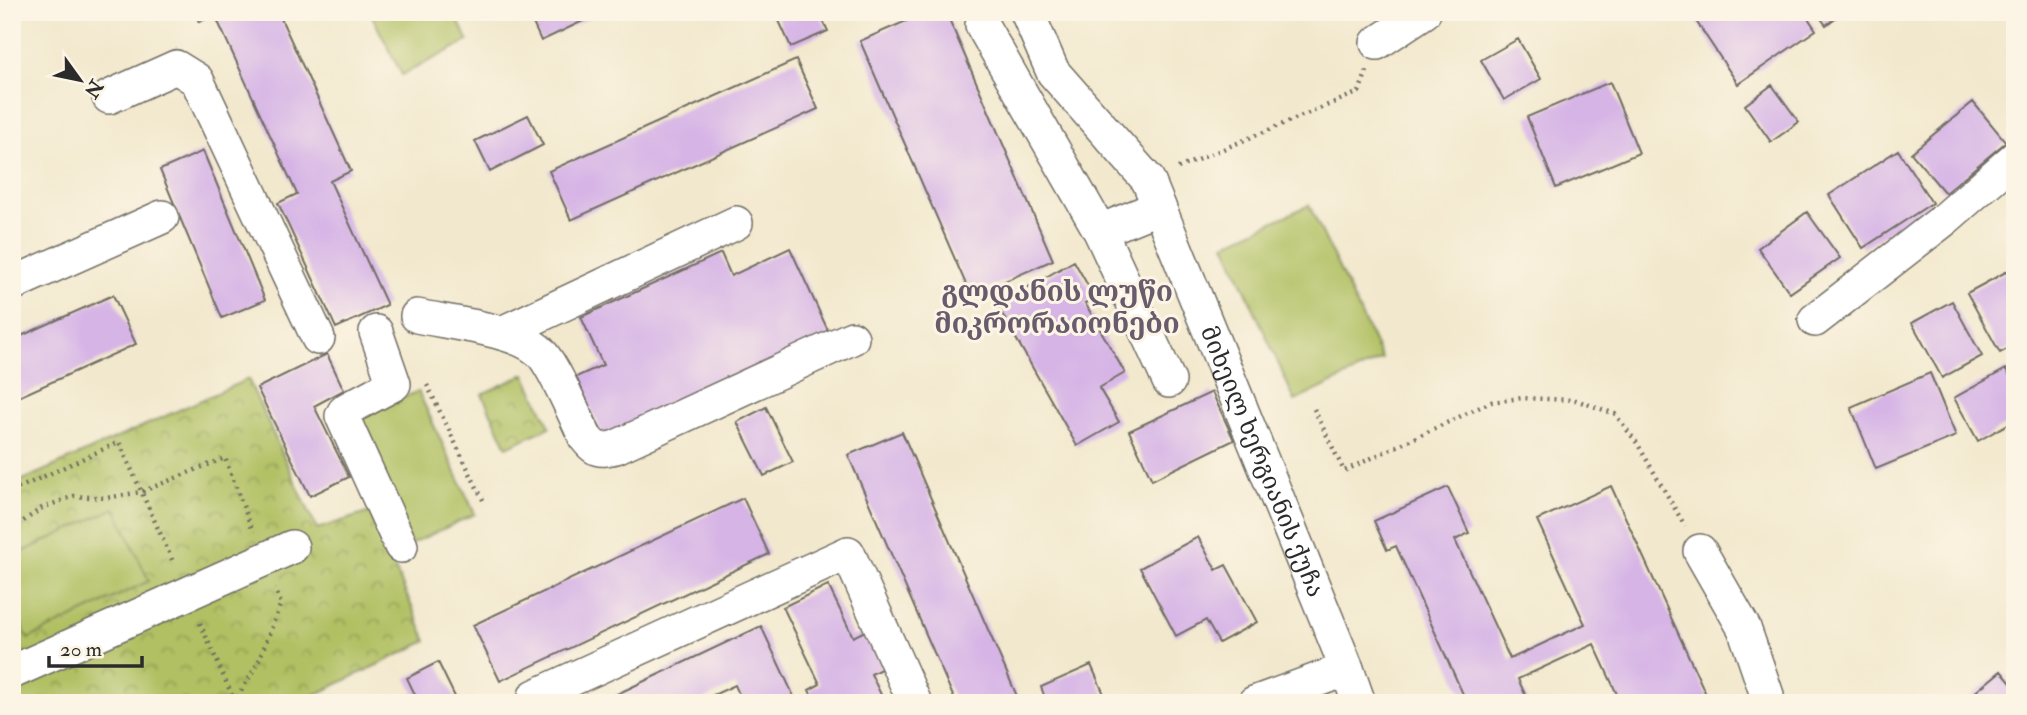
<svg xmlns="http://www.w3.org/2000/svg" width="2027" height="715" font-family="'IM FELL Double Pica','Noto Serif Georgian',serif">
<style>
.park{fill:url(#park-crowns);stroke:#6e7646;stroke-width:2}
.garden{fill:#b0c062;stroke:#6e7646;stroke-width:2}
.building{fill:#d6b4e6}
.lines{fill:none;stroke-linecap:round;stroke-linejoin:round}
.minor-casing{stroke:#716d64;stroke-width:36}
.path{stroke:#716d64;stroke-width:4.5;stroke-dasharray:2 5;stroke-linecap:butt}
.minor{stroke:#fff;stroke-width:33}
.labels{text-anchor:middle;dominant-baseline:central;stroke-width:6;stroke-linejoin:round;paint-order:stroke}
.street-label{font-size:24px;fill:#2b2b2b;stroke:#fcf5e5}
.quarter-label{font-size:28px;font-weight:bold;fill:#675b6c;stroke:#fcf5e5}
</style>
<defs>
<pattern id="park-crowns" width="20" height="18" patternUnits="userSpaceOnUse" patternTransform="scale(1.75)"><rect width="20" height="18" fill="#b0c062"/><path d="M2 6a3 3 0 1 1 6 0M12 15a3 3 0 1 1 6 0" fill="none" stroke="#8f9c51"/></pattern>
</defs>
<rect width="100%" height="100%" fill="#fcf5e5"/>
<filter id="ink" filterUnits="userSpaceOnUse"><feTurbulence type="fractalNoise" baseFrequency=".0143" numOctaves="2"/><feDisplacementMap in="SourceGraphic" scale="14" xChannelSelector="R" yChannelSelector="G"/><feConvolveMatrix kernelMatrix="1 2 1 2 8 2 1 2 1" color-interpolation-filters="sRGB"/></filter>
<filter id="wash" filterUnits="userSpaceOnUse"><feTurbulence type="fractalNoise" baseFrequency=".00686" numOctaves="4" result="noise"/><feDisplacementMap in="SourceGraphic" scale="28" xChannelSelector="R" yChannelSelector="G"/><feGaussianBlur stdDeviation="1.57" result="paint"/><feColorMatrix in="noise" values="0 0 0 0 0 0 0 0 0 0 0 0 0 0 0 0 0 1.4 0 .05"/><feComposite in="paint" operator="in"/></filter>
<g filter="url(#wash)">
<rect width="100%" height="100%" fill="#f2e8cd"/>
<path class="park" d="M525,374L550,427L507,447L482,394Z
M248,379L317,529L370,512L427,641L298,703H12V485Z"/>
<path class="garden" d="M370,12H454L468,41L402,75Z
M1309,205L1382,359L1295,401L1225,244Z
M418,391L475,514L411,544L354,421Z
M115,508L149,581L28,639L12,606V557Z"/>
<g id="blocks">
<path class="building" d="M194,12H278L351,171L330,181L387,305L336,328L278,203L297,194L215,15L199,22Z
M528,12H602L541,41Z
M775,12H819L828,31L791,47Z
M927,12H946L1053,260L971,296L860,41Z
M1690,12H1804L1816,30L1738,84Z
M1816,12H1843L1826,25Z
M1518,39L1541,79L1504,100L1481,60Z
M796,60L818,109L571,220L549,171Z
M1610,82L1639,153L1556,188L1527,117Z
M1772,85L1799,122L1771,142L1745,105Z
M1973,102L2006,142L1945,193L1911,153Z
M528,115L543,145L490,172L475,141Z
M1898,150L1932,203L1863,248L1829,195Z
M203,151L265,300L222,318L160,170Z
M1807,212L1840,258L1790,293L1758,248Z
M790,248L831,337L606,441L576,377L603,365L581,317L721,253L731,276Z
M1074,261L1095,298L1085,303L1125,373L1099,388L1119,422L1077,446L997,305Z
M2015,267V345L2000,353L1967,293Z
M113,295L136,344L12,400V340Z
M1952,301L1982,356L1942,378L1912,323Z
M327,354L344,390L314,406L349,477L310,496L257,388Z
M2006,369L2015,385V420L1978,441L1954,398Z
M1930,373L1956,436L1876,469L1851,407Z
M1212,392L1234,440L1152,480L1129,431Z
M766,407L793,462L764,476L737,422Z
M902,432L1020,703H956L848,455Z
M1611,486L1710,703H1621L1594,644L1518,679L1529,703H1467L1396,546L1387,550L1374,521L1448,487L1469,533L1455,540L1510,659L1585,624L1537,520Z
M743,498L769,554L500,681L473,625Z
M1198,537L1216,570L1226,565L1257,622L1219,643L1206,620L1176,636L1140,568Z
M828,585L853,637L865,631L883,668L871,674L885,703H815L809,690L820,684L783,607Z
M761,626L797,703H743L735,685L696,703H598Z
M438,662L458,703H419L407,678Z
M1091,665L1108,703H1047L1041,687Z
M2001,671L2015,688V697L2007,703H1962Z"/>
</g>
</g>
<g filter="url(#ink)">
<use href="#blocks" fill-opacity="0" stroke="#716d64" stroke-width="2"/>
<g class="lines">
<g class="minor-casing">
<g id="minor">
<path id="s1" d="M1027,12L1053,72L1148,180L1347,669L1359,703"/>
<path d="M982,25L1100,231L1169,381"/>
<path d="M1377,43L1424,12"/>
<path d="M109,97L176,67L197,80L318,338"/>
<path d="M1100,231L1159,207"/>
<path d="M12,284L162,217"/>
<path d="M417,316C450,323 513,329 538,350C552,361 576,418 585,437C596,451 599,451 616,447L852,338"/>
<path d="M1815,320L1945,219L2015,158"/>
<path d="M376,332L394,384L349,408L344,412L342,416L401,546"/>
<path d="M502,333L736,223"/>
<path d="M1700,551L1744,628L1767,695V703"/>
<path d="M12,672L292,547"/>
<path d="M535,696L848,553L915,703"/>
<path d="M1254,703L1347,669"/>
</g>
</g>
<path class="path" d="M1178,168L1359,92L1367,71
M427,385L484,502
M1314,409L1344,471L1491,402L1522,398L1576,400L1615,414L1637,443L1685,526
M12,491L119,442L174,564
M12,529L42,508L74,496L106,498L141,492L225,458L253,532
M200,623L235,702
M234,703L258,663L281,603L275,589"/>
<use href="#minor" class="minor"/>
</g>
</g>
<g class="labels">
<g class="street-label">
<text stroke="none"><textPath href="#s1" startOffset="513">მიხეილ ხერგიანის ქუჩა</textPath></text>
</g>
<g class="quarter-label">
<text x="1057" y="292">გლდანის ლუწი<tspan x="1057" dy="32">მიკრორაიონები</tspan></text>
</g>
</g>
<rect width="2027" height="715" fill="none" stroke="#fcf5e5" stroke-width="42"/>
<g transform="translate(80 80) rotate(123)" stroke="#fcf5e5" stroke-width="5" paint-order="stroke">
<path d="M0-5L12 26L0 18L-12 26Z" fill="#2b2b2b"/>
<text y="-10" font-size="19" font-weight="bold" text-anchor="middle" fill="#2b2b2b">N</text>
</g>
<path d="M49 656v10h93v-10" fill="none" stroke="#2b2b2b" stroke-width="3.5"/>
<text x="60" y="656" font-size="21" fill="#2b2b2b" stroke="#fcf5e5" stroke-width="5" paint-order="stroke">20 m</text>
</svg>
